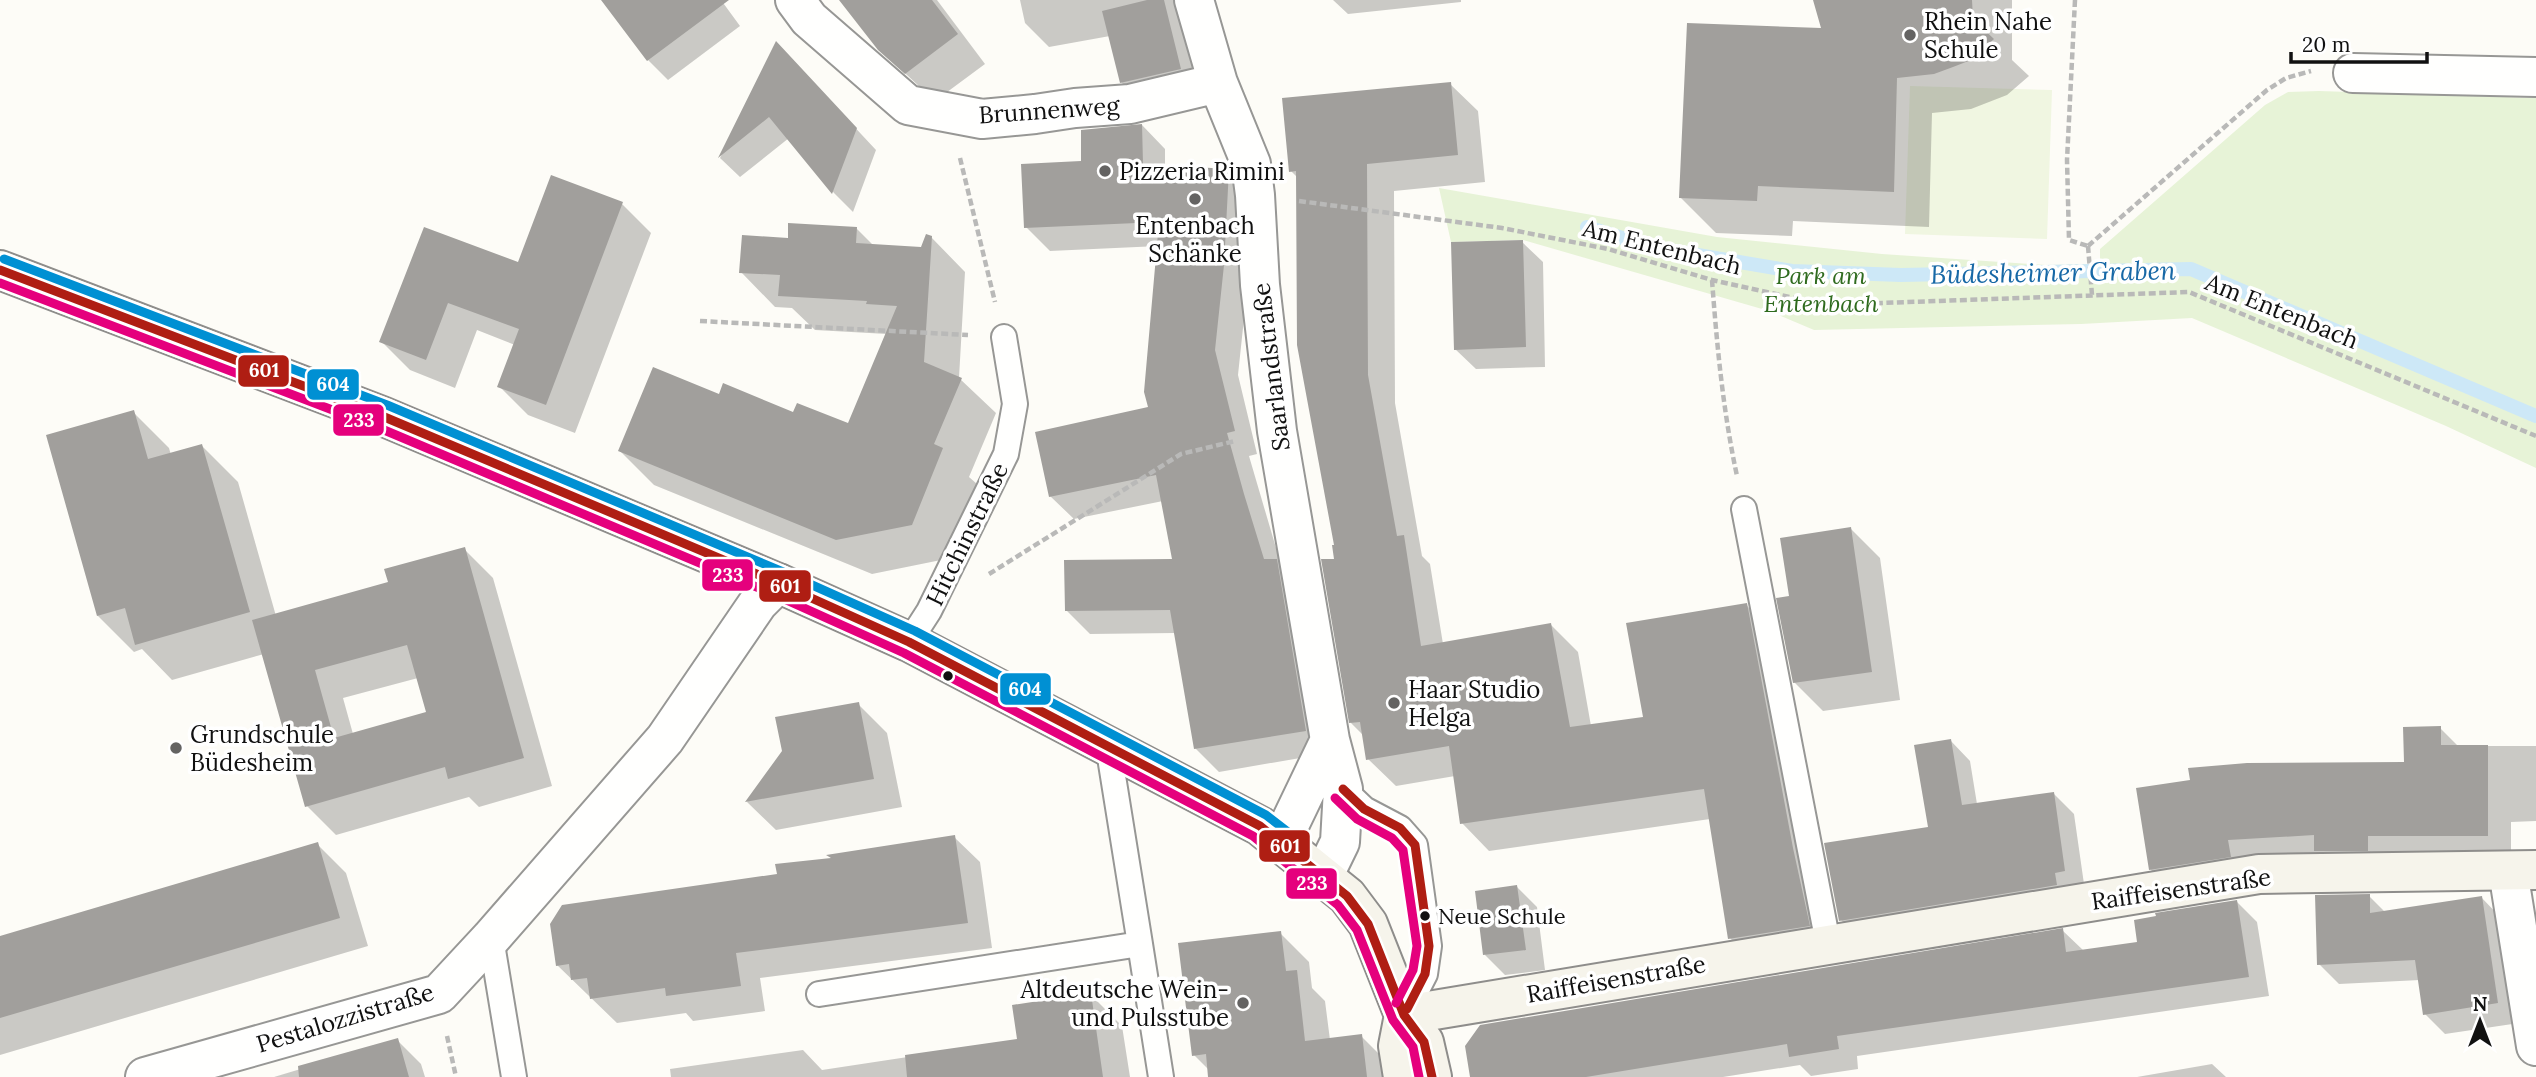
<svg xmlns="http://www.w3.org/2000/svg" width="2536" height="1077" font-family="Lora,serif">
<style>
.green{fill:#e7f3d7}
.pitch{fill:#f0f6e1}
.shadow{fill:#0003;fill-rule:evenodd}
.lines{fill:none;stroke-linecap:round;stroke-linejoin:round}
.stream{stroke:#cde8f7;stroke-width:14}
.building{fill:#a19f9c;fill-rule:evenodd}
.lane-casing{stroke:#979795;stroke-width:28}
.street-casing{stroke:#979795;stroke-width:42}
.secondary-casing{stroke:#8e8d8b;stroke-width:42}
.path{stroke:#b9b9b8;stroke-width:4.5;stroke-dasharray:7 3.5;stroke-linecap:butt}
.lane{stroke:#fffffe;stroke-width:24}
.street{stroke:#fffffe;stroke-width:38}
.secondary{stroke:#f6f4eb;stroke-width:38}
.bus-1-casing{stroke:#fff;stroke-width:14}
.bus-2-casing{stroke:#fff;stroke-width:14}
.bus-3-casing{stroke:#fff;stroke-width:14}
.bus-1{stroke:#af1e13;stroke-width:9}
.bus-2{stroke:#e5007d;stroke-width:9}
.bus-3{stroke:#0090d3;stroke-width:9}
.poi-dot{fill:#646362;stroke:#fff;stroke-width:2.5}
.bus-dot{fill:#111;stroke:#fff;stroke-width:2.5}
.labels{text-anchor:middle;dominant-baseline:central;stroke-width:7;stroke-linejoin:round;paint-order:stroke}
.bus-label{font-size:22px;fill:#111;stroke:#fff;text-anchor:start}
.poi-label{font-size:24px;fill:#111;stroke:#fff;text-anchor:start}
.street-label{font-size:24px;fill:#111;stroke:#fff}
.park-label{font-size:24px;font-style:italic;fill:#2f6b1f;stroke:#fff}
.water-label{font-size:26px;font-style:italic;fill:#1768a6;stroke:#fff}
.line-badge{stroke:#fff;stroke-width:2.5}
.badge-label{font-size:19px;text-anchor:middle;font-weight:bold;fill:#fff}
</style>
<rect width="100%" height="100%" fill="#fdfcf7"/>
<path class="green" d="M2319,91L2536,98V468L2446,426L2192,318L2081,324L1814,330L1769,311L1523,240L1451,242L1439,188L1717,237L1882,254L2046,265L2100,264V249L2265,105L2288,92Z"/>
<path class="pitch" d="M1910,86L2052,90L2047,239L1905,234Z"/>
<path class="shadow" d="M603,0H721L740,26L668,80L648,60Z
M842,0H937L985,64L935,101L879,49Z
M1020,0H1181L1204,93L1145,106L1121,82L1110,36L1049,47L1025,23Z
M1333,0H1461V2L1348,14Z
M1814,0H2012V60L2029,76L2007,95L1971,109L1932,113L1929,227L1793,221L1792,236L1716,233L1680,197L1823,30Z
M777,44L876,150L853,212L834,193L789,138L740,177L720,158Z
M1450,84L1478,111L1485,182L1394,191L1395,403L1422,556L1430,564L1443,644L1550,624L1578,652L1591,726L1645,719L1746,605L1774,632L1836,953L1757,966L1730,938L1710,819L1489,851L1462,823L1455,776L1396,786L1368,759L1364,736L1351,723L1336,546L1298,178L1291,171Z
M1142,125L1165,149V167L1228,171L1252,194L1247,290L1238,375L1257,454L1249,456L1281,565L1329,753L1219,772L1195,748L1176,633L1090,634L1066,610L1174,561L1163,501L1074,519L1050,496L1150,409L1159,246L1050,251L1026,227L1083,163Z
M622,204L651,233L575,433L528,415L499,386L515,345L477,330L455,388L410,370L382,342L425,229L519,265Z
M856,228L874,246L922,249L931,237L965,272L959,378L996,413L969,477L977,484L946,559L872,574L654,485L620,451L720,396L849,425L887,334L815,330L792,308L775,307L741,272L789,240Z
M1522,242L1543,262L1545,367L1476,369L1455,349Z
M133,412L169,448L171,455L202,446L238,482L276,616L390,584L464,549L493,578L552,786L479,807L469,797L336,835L307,806L264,654L172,680L142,649L134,652L98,616ZM418,678L428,713L353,734L343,698Z
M1851,529L1880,558L1900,700L1823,711L1794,682L1791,597Z
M858,704L887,733L902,807L776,830L747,802L784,752Z
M2440,728L2458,746H2536V821L2511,822V859L2174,893L2150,869L2405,764Z
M1950,740L1970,761L1977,804L2054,794L2074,814L2085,891L1861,940L1841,920L1930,828Z
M954,837L980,862L992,948L760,978L765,1011L693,1021L686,1013L617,1023L557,965L779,875L833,860Z
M317,844L346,873L368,946L0,1055V937Z
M1517,887L1537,907L1545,970L1505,975L1485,955Z
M2369,896L2385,912L2481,897L2501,918L2526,1022L2445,1034L2425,1014L2420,980L2339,984L2319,964Z
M2237,902L2257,922L2269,996L1857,1056L1858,1069L1811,1076L1800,1065L1723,1077H1473L2062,930L2084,951L2139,943Z
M1280,933L1309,962L1312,988L1325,1001L1330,1040L1361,1036L1390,1065L1391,1077H1216L1194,1055Z
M1090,994L1122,1026L1130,1077H671L670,1069L803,1050L822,1070L1019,1040Z
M397,1040L421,1064L425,1077H274Z
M2212,1064L2226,1077H2137Z"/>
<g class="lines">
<path class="stream" d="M1587,227L1651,247L1792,271L1901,275L2191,269L2536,416"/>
</g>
<path class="building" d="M601,0H729L647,61Z
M839,0H932L958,34L905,74L878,50Z
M1147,0H1164L1181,69L1120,83L1102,11Z
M1813,0H1972L1973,19L1994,39L1971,60L1953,67L1934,74L1897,78L1894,192L1758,186L1757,201L1679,198L1687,23L1821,28Z
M776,41L857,128L832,194L769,117L718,158Z
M1451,82L1458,155L1367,164L1368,375L1397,536L1404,535L1421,646L1551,623L1570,727L1643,717L1626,623L1747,603L1793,848L1810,926L1728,939L1704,789L1460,824L1449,746L1366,760L1360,722L1349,723L1321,559H1334L1332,545H1334L1297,345L1296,171L1289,172L1282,98Z
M1142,124L1143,164L1229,169L1224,265L1215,350L1235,431L1227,433L1244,494L1264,559H1277L1306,731L1194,749L1170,610L1065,611L1064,560L1172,559L1156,475L1049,497L1035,432L1148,407L1144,392L1159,222L1024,228L1021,164L1081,161V130Z
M551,175L623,202L546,405L497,387L519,329L448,303L426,360L379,342L424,227L518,262Z
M788,223L857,227L856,243L921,247L926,234L932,236L924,362L962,378L934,444L943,448L912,525L836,540L618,451L653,367L719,394L723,383L793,412L797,403L848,423L897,306L866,304L867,301L778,296L780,275L739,273L742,235L788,238Z
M1523,240L1526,347L1454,350L1451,242Z
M134,410L148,459L202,444L250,612L135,645L125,608L97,616L46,435Z
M1851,527L1872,672L1793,683L1776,598L1789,596L1780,538Z
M465,547L524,758L448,779L445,767L305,807L252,620L388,582L384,569ZM407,645L426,712L334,738L315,670Z
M859,702L874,779L745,802L782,751L775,717Z
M2441,726V745H2488V836H2368V851H2314V835L2228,840L2231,857L2149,870L2136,788L2190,780L2188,768L2247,763L2404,762L2403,727Z
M1951,739L1962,805L2054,792L2065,871L2055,873L2057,885L1839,921L1824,843L1928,827L1914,745Z
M955,835L968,923L736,953L741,986L666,996L665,988L590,999L587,978L571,980L569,964L556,966L550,924L562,905L777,874L775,864L831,858L826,855Z
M318,842L340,918L0,1018V936Z
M1517,885L1526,950L1483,955L1475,891Z
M2370,894V913L2482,896L2498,1003L2423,1015L2415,960L2317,965L2315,895Z
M2237,900L2249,977L1837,1036L1839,1049L1789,1057L1787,1044L1586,1077H1470L1465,1046L1480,1025L2063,928L2066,952L2137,942L2134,920L2156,916L2155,913Z
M1281,931L1286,971L1297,970L1305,1041L1362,1034L1367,1077H1208L1206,1054L1192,1056L1178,943Z
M1091,993L1103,1077H907L905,1055L1017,1039L1012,1005Z
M398,1038L409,1077H299L298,1066Z"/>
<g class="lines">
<g class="lane-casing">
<path id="lane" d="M1744,509L1828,943
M909,642L929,611L1006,454L1015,404L1004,337
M1343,789L1364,809L1400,828L1415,845L1429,946L1425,974L1404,1015
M491,938L514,1077
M1140,944L1161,1077
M819,994L1140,944L1108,745"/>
</g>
<g class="street-casing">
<path id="street" d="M795,0L809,19L908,105L982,119L1035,114L1075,108L1130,104L1218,83
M1194,0L1218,83L1251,164L1255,195L1260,285L1277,431L1330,740L1343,789L1340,842L1323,877
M2353,73L2536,77
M1281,842L1330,740
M2508,871L2536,1046
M145,1077L439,994L491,938L665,739L758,603L778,583"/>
</g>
<g class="secondary-casing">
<path id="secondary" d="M0,270L382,416L778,583L909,642L1260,826L1347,896L1368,924L1404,1015L1424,1042L1432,1077
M1404,1015L2259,874L2536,870
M1403,1077L1398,1046L1404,1015"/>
</g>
<path class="path" d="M2075,0L2067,160L2069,240L2088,246
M960,158L995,302
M1299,201L1502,228L1608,249L1712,280L1826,305L2189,292L2536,436
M2088,246L2267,90L2286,78L2311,71
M2088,246L2092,295
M1712,280C1717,346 1723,411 1737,476
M700,321L968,335
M989,574L1181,454L1235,441
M447,1036L456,1077"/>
<use href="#lane" class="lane"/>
<use href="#street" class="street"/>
<use href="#secondary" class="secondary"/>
<g class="bus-1-casing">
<path id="bus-1" d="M0,270L382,416L778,583L909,642L1260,826L1347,896L1368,924L1404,1015L1424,1042L1432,1077
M1343,789L1364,809L1400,828L1415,845L1429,946L1425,974L1407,1009"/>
</g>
<g class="bus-2-casing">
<path id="bus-2" d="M0,283L377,427L773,594L904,653L1253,836L1338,905L1357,930L1393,1020L1413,1047L1419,1077
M1335,798L1357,819L1392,838L1403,850L1417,946L1413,970L1396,1003"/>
</g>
<g class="bus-3-casing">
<path id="bus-3" d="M4,259L387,405L783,572L915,631L1266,815L1288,832"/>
</g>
<use href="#bus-1" class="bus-1"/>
<use href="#bus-2" class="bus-2"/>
<use href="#bus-3" class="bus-3"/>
</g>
<g class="poi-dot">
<circle cx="1910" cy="35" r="7"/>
<circle cx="1105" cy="171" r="7"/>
<circle cx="1195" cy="199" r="7"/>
<circle cx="1394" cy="703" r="7"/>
<circle cx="176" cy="748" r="7"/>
<circle cx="1243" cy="1003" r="7"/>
</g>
<g class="bus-dot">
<circle cx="948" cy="676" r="6"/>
<circle cx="1425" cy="916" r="6"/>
</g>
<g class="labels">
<g class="bus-label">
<text x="1438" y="916">Neue Schule</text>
</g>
<g class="poi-label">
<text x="1924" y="21">Rhein Nahe<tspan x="1924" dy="28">Schule</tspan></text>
<text x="1119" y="171">Pizzeria Rimini</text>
<text x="1195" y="225" text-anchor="middle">Entenbach<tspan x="1195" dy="28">Schänke</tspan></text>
<text x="1408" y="689">Haar Studio<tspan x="1408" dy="28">Helga</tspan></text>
<text x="190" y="734">Grundschule<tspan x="190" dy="28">Büdesheim</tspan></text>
<text x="1229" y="989" text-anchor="end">Altdeutsche Wein-<tspan x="1229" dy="28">und Pulsstube</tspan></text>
</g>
<g class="street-label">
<text transform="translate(1049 110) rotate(-4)">Brunnenweg</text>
<text transform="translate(1662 247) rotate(14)">Am Entenbach</text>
<text transform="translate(2282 311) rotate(22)">Am Entenbach</text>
<text transform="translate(1271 367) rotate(-97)">Saarlandstraße</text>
<text transform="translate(967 534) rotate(-64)">Hitchinstraße</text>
<text transform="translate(2181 889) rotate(-8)">Raiffeisenstraße</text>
<text transform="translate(1616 979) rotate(-10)">Raiffeisenstraße</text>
<text transform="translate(345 1018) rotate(-17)">Pestalozzistraße</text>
</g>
<g class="park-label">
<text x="1821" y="275">Park am<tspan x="1821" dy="28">Entenbach</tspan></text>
</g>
<g class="water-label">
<text transform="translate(2053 272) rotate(-1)">Büdesheimer Graben</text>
</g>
</g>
<g class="line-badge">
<rect x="237" y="354" width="53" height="34" rx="7" fill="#af1e13"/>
<rect x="306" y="368" width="54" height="33" rx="7" fill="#0090d3"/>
<rect x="332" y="403" width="53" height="34" rx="7" fill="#e5007d"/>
<rect x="701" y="558" width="53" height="34" rx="7" fill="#e5007d"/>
<rect x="758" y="569" width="54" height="34" rx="7" fill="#af1e13"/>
<rect x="999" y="672" width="53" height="34" rx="7" fill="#0090d3"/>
<rect x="1258" y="829" width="53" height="34" rx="7" fill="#af1e13"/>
<rect x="1285" y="867" width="53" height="33" rx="7" fill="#e5007d"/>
</g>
<g class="badge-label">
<text x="264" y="377">601</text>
<text x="333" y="391">604</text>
<text x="359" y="427">233</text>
<text x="728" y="582">233</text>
<text x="785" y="593">601</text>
<text x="1025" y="696">604</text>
<text x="1285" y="853">601</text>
<text x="1312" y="890">233</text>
</g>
<g transform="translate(2480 1021)" stroke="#ffffff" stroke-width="5" paint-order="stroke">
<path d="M0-5L12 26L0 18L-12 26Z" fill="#111111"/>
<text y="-10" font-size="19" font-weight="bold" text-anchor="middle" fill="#111111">N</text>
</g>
<path d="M2291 52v10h136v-10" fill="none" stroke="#111111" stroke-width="3.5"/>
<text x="2302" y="52" font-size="21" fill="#111111" stroke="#ffffff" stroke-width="5" paint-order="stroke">20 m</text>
</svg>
